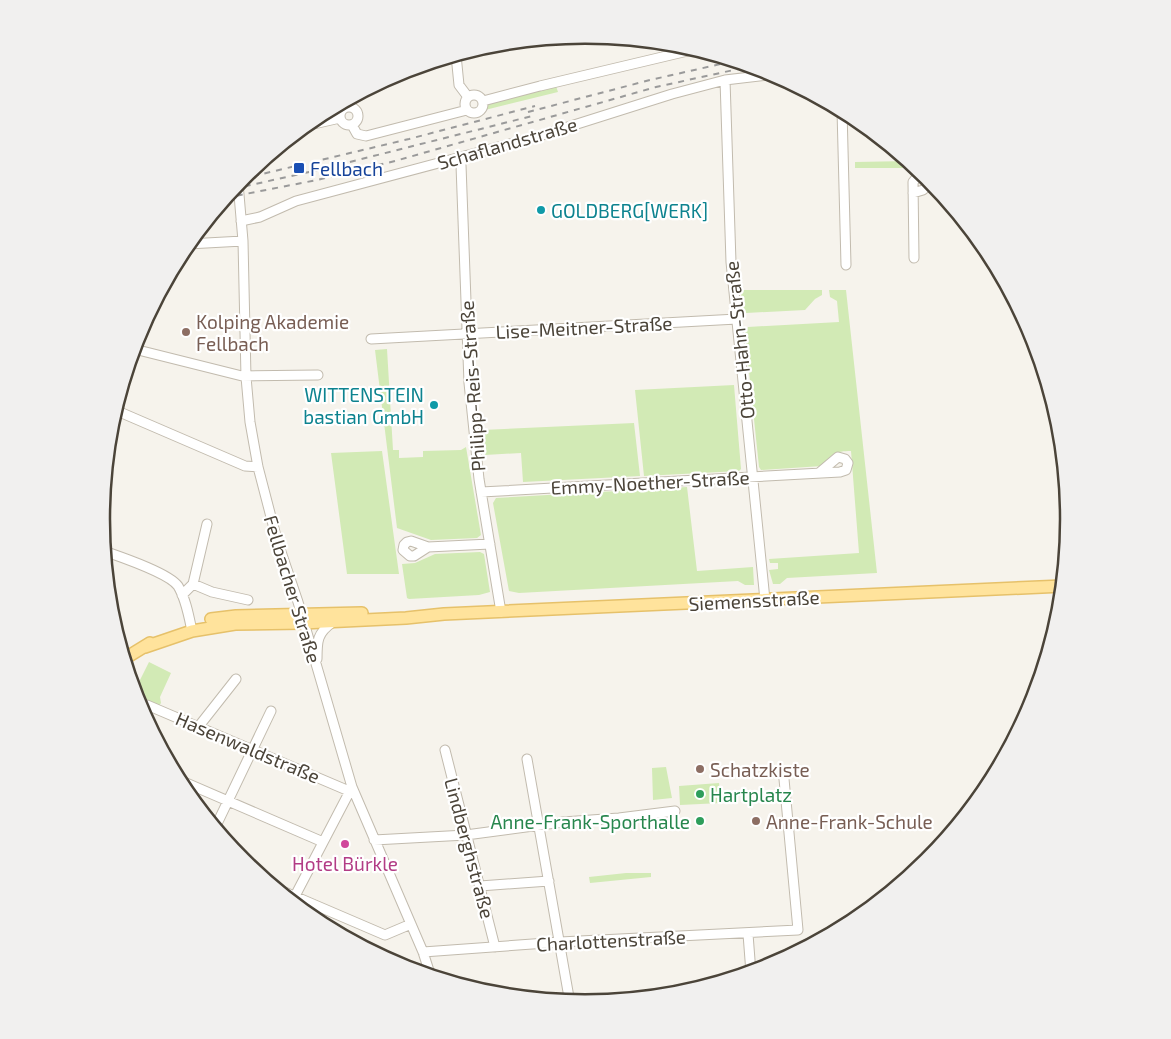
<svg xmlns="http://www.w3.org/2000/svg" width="1171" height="1039" font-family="'Exo 2',sans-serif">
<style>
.green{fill:#d2eab5}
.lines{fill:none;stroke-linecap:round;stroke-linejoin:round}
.minor-casing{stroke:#c2bbae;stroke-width:11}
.major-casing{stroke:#e6c16a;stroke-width:14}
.minor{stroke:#fff;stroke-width:9}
.major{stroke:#ffe39c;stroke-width:11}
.rail{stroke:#9a9a9a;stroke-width:2;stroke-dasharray:6 6;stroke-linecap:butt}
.transit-dot{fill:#1a4fb4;stroke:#fff;stroke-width:2}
.culture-dot{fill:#0f9aa8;stroke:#fff;stroke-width:2}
.education-dot{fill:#8d6e63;stroke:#fff;stroke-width:2}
.leisure-dot{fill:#2e9e5b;stroke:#fff;stroke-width:2}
.hotel-dot{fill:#d1479c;stroke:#fff;stroke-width:2}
.labels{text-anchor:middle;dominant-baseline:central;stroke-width:4.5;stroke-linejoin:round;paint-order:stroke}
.street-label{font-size:19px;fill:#4b4439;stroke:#fff}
.transit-label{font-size:19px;fill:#164399;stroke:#fff;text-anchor:start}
.culture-label{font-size:19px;fill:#0d838f;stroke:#fff;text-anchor:start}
.education-label{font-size:19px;fill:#785e54;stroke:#fff;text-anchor:start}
.leisure-label{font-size:19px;fill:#27864d;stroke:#fff;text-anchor:start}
.hotel-label{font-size:19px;fill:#b23c85;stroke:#fff}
.rim{fill:none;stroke:#4b4439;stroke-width:2.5}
</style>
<rect width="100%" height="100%" fill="#f6f3ec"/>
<path class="green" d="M556,86L558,92L485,110L489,104Z
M909,161L912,163V168H855V162Z
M735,290H822V295L815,299L805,310L746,313L743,311L741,294L736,295Z
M829,290H846L877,573L787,578L780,584H773L769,570L778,569V563H770L769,559L859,553L851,451C835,451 832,454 822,466L761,470L759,467L745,333L748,327L839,322L837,301L830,297Z
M387,349L393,450H399V458L423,457V451L461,450L466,447L481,535L477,538L431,540L397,528L375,350Z
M734,385L741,469L739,471L644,476L635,390Z
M634,423L640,476L523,482L521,453L485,455L482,430Z
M382,451L399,574H347L331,453Z
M687,487L697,571L753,567L754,585H745L738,581L519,593L509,591L493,503L496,498Z
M480,552L484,554L490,592L479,595L409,599L407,598L402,564L415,563L435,554Z
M149,662L171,673L160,697L161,703L159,706L135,696L134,692Z
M666,767L672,798L653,800L652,768Z
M719,783L721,803L680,805L679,786Z
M626,873H651V877L590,883L589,877Z"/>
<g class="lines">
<g class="minor-casing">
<path id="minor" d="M456,55L459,85L468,97
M445,58H456
M725,80L731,262L765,600
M465 104a9 9 0 1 1 18 0a9 9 0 1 1-18 0Z
M483,101L540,86L696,49
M340 116a9 9 0 1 1 18 0a9 9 0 1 1-18 0Z
M842,110L846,265
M352,125L357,134L366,136L467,110
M305,126L340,118
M460,158L461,165L469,383L479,479L501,612
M238,183L243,241L246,377L250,422L258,467L277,540L298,602L352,787L423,952L431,977
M913,193L923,190L932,182
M241,221L260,217L296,201L536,137L672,94L725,80L776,74
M188,244L243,241
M914,258L913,182L918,176L925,175
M371,339L737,319
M134,349L242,376L318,375
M115,410L245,466L258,467
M481,492L840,472L846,470L848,463L845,459L838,457L819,473
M428,547L414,556H410L403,550L404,545L407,542L411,541L428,547L490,544
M104,551C121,557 169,573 178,586C186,599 189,617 192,631
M193,584L212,592L248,600
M182,595L193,584L207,524
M317,659C317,641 317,633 333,622
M141,711L143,707L147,705L349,791
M199,726L236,679
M445,750L495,947
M527,759L570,1003
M177,779L323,842
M215,828L271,711
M374,840L466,835L563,822L619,818L675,811
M480,886L549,881
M273,887L385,935L411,924
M295,896L352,787
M308,916L313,904
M748,934L751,973
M423,952L560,942L798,930L784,779"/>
</g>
<g class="major-casing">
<path id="major" d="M211,619L236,616L362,613
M145,647L192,631L235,624L303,623L406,618L444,614L1063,586
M124,659L150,643"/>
</g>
<use href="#minor" class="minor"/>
<use href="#major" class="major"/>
<path class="rail" d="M528,112L650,80L734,61
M241,179L409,139L535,106
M233,189L318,170L536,115
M225,198L317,180L395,161L656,87L752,66"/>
</g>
<rect class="transit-dot" x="293" y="162" width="12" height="12" rx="2.5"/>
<g class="culture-dot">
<circle cx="541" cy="210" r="5"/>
<circle cx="434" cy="405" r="5"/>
</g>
<g class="education-dot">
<circle cx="186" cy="332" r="5"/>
<circle cx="700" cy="769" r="5"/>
<circle cx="756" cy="821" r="5"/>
</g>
<g class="leisure-dot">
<circle cx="700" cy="794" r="5"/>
<circle cx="700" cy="821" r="5"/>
</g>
<circle class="hotel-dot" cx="345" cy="844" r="5"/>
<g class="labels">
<g class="street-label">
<text transform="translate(507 143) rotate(-16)">Schaflandstraße</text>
<text transform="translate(584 327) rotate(-3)">Lise-Meitner-Straße</text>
<text transform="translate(739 340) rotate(-96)">Otto-Hahn-Straße</text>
<text transform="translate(472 386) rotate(-94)">Philipp-Reis-Straße</text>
<text transform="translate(650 482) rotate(-3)">Emmy-Noether-Straße</text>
<text transform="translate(293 589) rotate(73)">Fellbacher Straße</text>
<text transform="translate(754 600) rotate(-3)">Siemensstraße</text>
<text transform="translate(248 747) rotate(23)">Hasenwaldstraße</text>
<text transform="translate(470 848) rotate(75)">Lindberghstraße</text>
<text transform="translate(611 940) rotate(-3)">Charlottenstraße</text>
</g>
<g class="transit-label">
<text x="310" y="168">Fellbach</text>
</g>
<g class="culture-label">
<text x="551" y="210">GOLDBERG[WERK]</text>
<text x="424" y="394" text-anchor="end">WITTENSTEIN<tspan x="424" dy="22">bastian GmbH</tspan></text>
</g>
<g class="education-label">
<text x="196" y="321">Kolping Akademie<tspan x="196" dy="22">Fellbach</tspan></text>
<text x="710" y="769">Schatzkiste</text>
<text x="766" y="821">Anne-Frank-Schule</text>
</g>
<g class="leisure-label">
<text x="710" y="794">Hartplatz</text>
<text x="690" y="821" text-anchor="end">Anne-Frank-Sporthalle</text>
</g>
<g class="hotel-label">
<text x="345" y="863">Hotel Bürkle</text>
</g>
</g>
<path d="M0 0H1171V1039H0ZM110 519a475 475 0 1 1 950 0a475 475 0 1 1-950 0Z" fill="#f1f0ef" fill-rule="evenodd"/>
<path class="rim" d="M110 519a475 475 0 1 1 950 0a475 475 0 1 1-950 0Z"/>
</svg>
